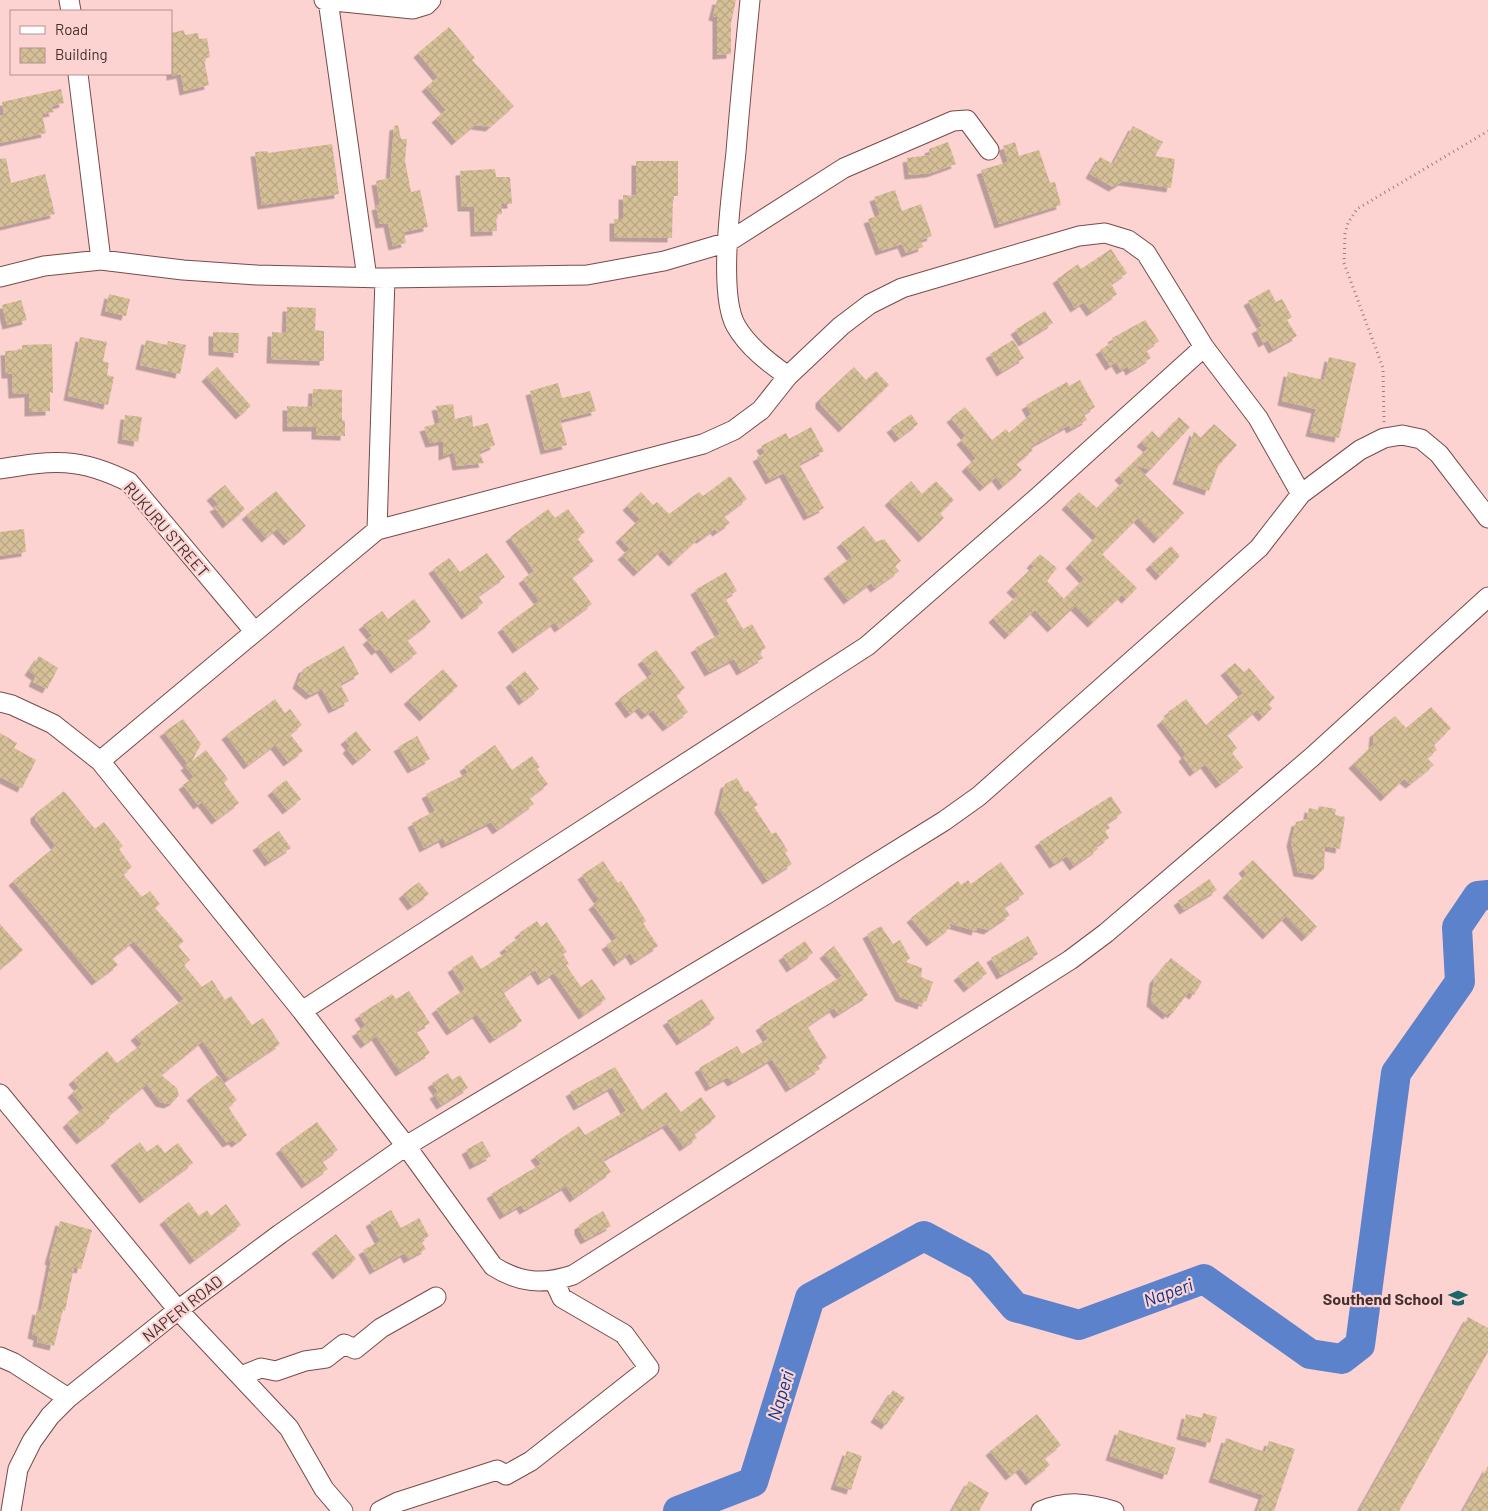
<svg xmlns="http://www.w3.org/2000/svg" width="1488" height="1511" font-family="Barlow,sans-serif">
<style>
.lines{fill:none;stroke-linecap:round;stroke-linejoin:round}
.river{stroke:#5c82cc;stroke-width:30}
.building{fill:url(#building-cross-hatch);filter:url(#shadow)}
.street-casing{stroke:#764b49;stroke-width:21}
.path{stroke:#9d7e7c;stroke-width:3;stroke-dasharray:1 4;stroke-linecap:butt}
.street{stroke:#fff;stroke-width:19}
.labels{text-anchor:middle;dominant-baseline:central;stroke-width:4.5;stroke-linejoin:round;paint-order:stroke}
.street-label{font-size:16px;fill:#44302f;stroke:#fcd3d0}
.poi-label{font-size:16px;font-weight:bold;fill:#44302f;stroke:#fcd3d0;text-anchor:end}
.water-label{font-size:18px;font-style:italic;fill:#0d368d;stroke:#fcd3d0}
</style>
<defs>
<pattern id="building-cross-hatch" width="8" height="8" patternUnits="userSpaceOnUse" patternTransform="scale(1.25)"><rect width="8" height="8" fill="#d5c098"/><path d="M0 0l8 8M0 8l8-8" fill="none" stroke="#b8a583"/></pattern>
<filter id="shadow"><feDropShadow dx="-4.5" dy="4.5" stdDeviation="0" flood-color="#0004"/></filter>
</defs>
<rect width="100%" height="100%" fill="#fcd3d0"/>
<g class="lines">
<path class="river" d="M678,1511L753,1482L810,1298L924,1236L980,1266L1015,1307L1079,1325L1204,1279L1310,1354L1342,1359L1360,1345L1396,1073L1460,982L1457,927L1478,896L1488,895"/>
</g>
<path class="building" d="M717,0H736L731,23V54L717,55V17L713,16Z
M449,27L475,58L472,60L514,106L490,127L475,125L456,141L436,118L446,110L426,87L438,77L418,53Z
M184,30L185,35L198,33L199,39L207,38L210,57L204,59L209,85L184,91L181,74L171,76V33Z
M61,89L64,103L52,106L54,112L42,114L46,133L0,143V116L4,115L2,102Z
M398,125L401,139H407L405,161L411,192L420,190L428,227L404,232L406,243L393,246L388,223L380,224L376,206L380,205L376,181L390,178L394,126Z
M1133,126L1163,142L1155,156L1175,159L1171,188L1123,181L1113,187L1090,174L1100,157L1113,164Z
M948,142L956,164L931,173L909,175L907,158L930,155L929,149Z
M1015,142L1019,156L1039,150L1050,183L1055,182L1061,205L999,224L981,170L1008,162L1003,146Z
M332,144L339,194L262,205L255,152L267,151L268,153Z
M6,158L11,183L45,174L55,214L0,227V159Z
M636,161H678V196H673L672,238L614,237V219H623V195L636,196Z
M495,169L496,177H510L512,204H501L502,214L496,215L497,231L475,232L474,207H462L460,171Z
M895,190L902,211L921,204L932,236L921,240L923,247L906,253L902,244L880,251L868,219L880,215L874,197Z
M1111,249L1127,273L1111,284L1117,294L1091,312L1084,302L1075,308L1057,279L1078,264L1081,269Z
M1269,289L1276,302L1282,299L1292,317L1287,320L1297,336L1273,349L1268,340L1263,343L1256,329L1262,326L1248,301Z
M109,294L130,299L126,316L105,311Z
M21,300L27,320L7,325L2,305Z
M287,307L316,308L315,330L324,331V361L271,359L272,332L286,333Z
M1045,311L1053,323L1023,342L1015,330Z
M1145,320L1159,341L1146,350L1151,358L1130,371L1128,366L1121,370L1116,362L1110,366L1100,350L1114,341L1112,338Z
M213,332L239,333L238,353L213,351Z
M80,337L107,342L103,361L109,363L107,375L114,377L108,405L68,396Z
M146,340L167,345L168,341L186,345L180,374L140,365Z
M1013,340L1024,358L1001,372L990,354Z
M52,344L53,393L50,392V411L29,412V393L13,394L12,374H6L5,351L22,350V345Z
M1329,357L1356,363L1339,438L1310,432L1316,409L1282,401L1288,372L1324,380Z
M217,367L251,406L240,415L206,377Z
M854,367L866,380L876,371L889,385L843,428L820,404V399Z
M1080,380L1095,407L1084,414L1087,420L1071,429L1069,425L1030,447L1033,450L1016,464L1022,470L1003,486L996,477L984,487L966,467L976,458L961,440L966,436L951,418L965,407L992,440L1006,429L1009,433L1031,414L1026,405L1067,382L1069,386Z
M558,383L562,398L590,391L596,411L560,420L567,445L545,450L530,391Z
M313,389L342,390V420L345,421V436L316,435V427H287V406L312,407Z
M453,404L455,419L472,415L473,427L488,423L495,445L479,452L484,463L457,466L454,452L443,456V441L430,443L424,427L440,423L436,406Z
M911,414L918,424L899,438L891,428Z
M125,415L142,417L138,442L122,439Z
M1179,417L1190,427L1150,470L1135,465L1184,513L1158,539L1138,518L1102,554L1137,588L1126,599L1122,595L1092,623L1075,606L1052,628L1035,610L1009,635L993,618L1018,595L1011,588L1034,566L1031,564L1040,554L1057,568L1047,581L1064,599L1084,579L1070,564L1097,536L1066,505L1079,492L1097,508L1124,481L1119,476L1148,448L1141,442L1152,431L1159,438Z
M1214,424L1237,445L1218,466L1209,491L1177,480L1194,431L1201,438Z
M811,427L824,451L799,464L824,508L808,516L784,473L770,480L757,457L765,453L761,446L786,433L789,439Z
M730,476L747,499L724,516L730,523L717,532L715,529L701,539L699,538L673,562L662,550L638,572L622,555L630,549L620,538L640,519L627,506L641,492L653,505L657,502L669,514L699,492L703,496Z
M911,481L922,494L936,481L954,500L940,513L944,518L923,538L889,501Z
M225,485L245,509L227,524L214,507L219,505L211,496Z
M276,491L306,526L288,541L277,529L266,538L246,515Z
M548,509L555,518L568,509L585,532L577,538L594,561L572,577L592,604L559,628L555,622L517,649L502,628L539,601L523,579L534,571L510,537Z
M864,526L876,542L884,539L901,561L895,566L899,571L875,588L871,583L848,600L828,574L852,557L841,543Z
M24,529L26,552L0,556V532Z
M1171,546L1180,556L1160,576L1150,565Z
M487,553L505,577L478,596L483,603L466,615L433,569L449,558L460,572Z
M726,572L737,591L725,598L743,629L752,624L766,648L759,652L763,658L741,671L734,659L709,672L695,648L720,634L695,590Z
M414,599L431,622L407,640L417,653L395,669L380,648L376,651L367,640L372,636L363,625L382,611L388,619Z
M344,646L359,674L340,684L349,701L333,709L322,689L310,695L297,684L303,669Z
M656,650L685,688L676,695L688,712L667,727L653,710L646,715L639,707L630,714L619,699L652,674L642,660Z
M39,656L58,668L47,689L33,682L36,676L29,671Z
M1235,663L1244,672L1249,668L1275,698L1268,704L1272,708L1263,717L1257,710L1227,735L1237,748L1232,753L1243,767L1220,784L1205,764L1194,772L1183,757L1186,754L1161,721L1170,714L1168,712L1186,699L1206,725L1243,693L1225,671Z
M443,669L458,686L424,717L408,700Z
M525,671L539,689L523,701L510,683Z
M275,699L285,713L290,709L302,725L290,734L303,751L288,762L275,745L248,765L226,735Z
M1431,707L1451,728L1434,745L1437,750L1427,758L1434,765L1410,784L1404,779L1385,797L1353,764L1373,745L1374,733L1395,716L1406,728Z
M183,719L201,744L192,761L206,750L228,779L224,783L239,803L216,820L202,802L198,805L183,785L194,777L185,766L188,764L164,732Z
M356,731L371,750L357,761L347,749L350,746L345,740Z
M0,733L17,743L14,748L36,760L22,788L0,777Z
M417,736L430,759L412,769L398,747Z
M495,745L512,770L532,756L540,767L537,769L548,784L529,798L534,804L497,830L491,822L446,844L443,838L424,848L412,823L435,811L426,794L468,773L464,767Z
M737,778L745,792L748,791L758,805L754,807L772,834L776,832L788,851L785,853L792,864L767,880L719,809L725,784Z
M286,780L301,799L287,810L272,791Z
M64,791L95,829L104,822L123,846L119,849L132,867L123,874L142,897L150,891L160,904L155,908L184,941L178,946L190,960L184,965L202,987L212,980L225,1000L231,996L252,1025L263,1018L280,1044L228,1079L203,1041L161,1075L177,1088L179,1095L174,1101L168,1104L160,1102L147,1084L108,1116L110,1118L81,1140L67,1123L84,1108L72,1093L79,1087L73,1080L107,1051L117,1063L142,1044L135,1036L184,999L134,941L112,958L118,965L96,981L13,881L56,846L35,819V814Z
M1111,796L1122,813L1107,823L1110,828L1105,831L1109,838L1096,846L1098,849L1074,866L1067,856L1054,864L1039,842Z
M1319,806L1336,809L1335,815L1345,817L1340,849L1325,846L1324,869L1317,875L1298,872L1291,842L1296,822L1307,819L1309,808L1318,810Z
M279,831L291,848L269,862L257,846Z
M1253,860L1317,927L1306,937L1286,916L1267,935L1227,893L1247,874L1243,869Z
M603,861L618,883L621,881L630,895L646,921L643,923L658,946L635,961L630,953L618,962L606,945L617,938L593,905L599,900L582,875Z
M1001,862L1024,894L1004,907L1010,915L988,930L977,927L976,931L948,923L951,927L931,942L911,918L958,881L961,885L968,880L971,884Z
M1209,879L1217,890L1184,910L1178,901Z
M419,882L429,894L412,906L403,894Z
M537,921L541,927L547,922L567,952L563,954L569,964L566,965L581,987L592,979L606,999L583,1015L554,973L542,981L535,970L503,992L522,1021L494,1039L477,1014L451,1031L436,1009L465,989L452,968L472,955L481,969L507,952L504,948L521,936L519,933Z
M0,924L23,950L0,969Z
M881,926L893,944L900,940L910,958L906,962L922,968L921,977L933,982L926,1002L923,1001L922,1005L900,997L867,934Z
M1028,936L1038,954L1001,975L991,958Z
M805,941L813,953L791,968L783,956Z
M834,946L868,995L838,1014L834,1008L807,1026L827,1058L817,1064L820,1069L790,1088L772,1059L732,1082L728,1077L710,1087L699,1068L737,1046L742,1054L768,1039L760,1026L842,976L824,954Z
M1171,958L1202,982L1194,995L1189,992L1172,1014L1170,1012L1167,1015L1151,1002L1154,979Z
M978,961L987,973L968,988L958,976Z
M409,991L430,1023L416,1031L430,1053L400,1072L376,1036L365,1044L356,1032L366,1026L359,1015L392,994L396,999Z
M702,999L715,1019L681,1041L667,1021Z
M615,1067L642,1110L666,1092L681,1112L701,1097L716,1117L694,1134L697,1138L684,1147L667,1124L603,1160L611,1172L574,1198L566,1186L524,1210L521,1205L504,1215L491,1194L541,1164L535,1156L579,1126L585,1135L626,1111L612,1087L578,1106L570,1092Z
M448,1073L452,1080L460,1075L468,1088L441,1105L434,1094L438,1092L432,1083Z
M218,1075L237,1100L228,1107L247,1135L236,1143L233,1140L227,1143L191,1096Z
M317,1122L338,1150L322,1161L328,1169L306,1184L280,1149Z
M482,1141L491,1156L474,1165L466,1150Z
M140,1142L147,1152L158,1144L165,1153L178,1143L193,1163L144,1199L115,1161Z
M189,1202L199,1216L207,1210L211,1216L226,1204L241,1225L194,1260L164,1220Z
M391,1210L401,1228L419,1218L429,1236L421,1241L426,1249L408,1259L405,1253L374,1270L363,1250L380,1241L370,1222Z
M603,1211L611,1226L585,1240L579,1230V1225Z
M60,1221L92,1230L81,1269L74,1267L65,1311L63,1310L54,1346L37,1342L38,1336L32,1334L37,1310L41,1311L51,1261L49,1260Z
M336,1234L356,1259L337,1275L316,1249Z
M1468,1317L1488,1328V1352L1399,1511H1359Z
M893,1390L905,1398L886,1425L875,1418Z
M1203,1413L1217,1417L1210,1443L1181,1435L1186,1414L1202,1418Z
M1037,1414L1061,1445L1044,1458L1050,1465L1030,1481L1020,1468L1010,1476L990,1451Z
M1119,1430L1176,1448L1167,1475L1110,1456Z
M1226,1438L1265,1452L1269,1441L1295,1449L1274,1511H1257L1263,1495L1213,1478Z
M847,1451L862,1456L851,1490L835,1485Z
M1488,1466V1511H1463Z
M969,1481L989,1493L979,1511H952Z"/>
<g class="lines">
<g class="street-casing">
<path id="street" d="M69,0L71,11
M324,0L413,9L426,5L431,0
M328,0L367,278
M750,0C745,51 740,101 736,152C732,192 717,293 736,326C748,347 769,363 788,376
M78,74L101,260
M0,277L44,266L101,260L183,270L257,275L385,278L587,275L664,261L728,242L844,168L953,121L967,120L989,150
M0,469C53,460 79,457 129,482L254,631
M377,530L385,278
M0,702L12,705L53,724L100,761L302,1011L406,1146L493,1266C519,1283 543,1285 573,1275L1070,960L1106,933L1312,757L1488,597
M100,761L377,530L703,444L734,430L761,410L788,376L841,326L870,304L902,288L1079,236L1105,233L1128,240L1146,253L1204,347L1258,418L1301,494
M302,1011L867,646L1038,497L1204,347
M0,1094L178,1310L289,1428L324,1489L343,1511
M0,1357L14,1363L68,1398
M241,1376L261,1368L276,1371L305,1361L326,1358L344,1344L355,1349L381,1328L436,1297
M11,1511L18,1469L32,1441L50,1416L68,1398L178,1310L280,1234L406,1146L825,895L944,821L979,796L1259,548L1301,494L1360,450L1384,438L1402,435L1421,439L1439,454L1488,518
M380,1511L398,1502L497,1470L506,1475L531,1461L649,1368L624,1334L562,1298L554,1281
M1041,1511C1067,1500 1088,1503 1114,1511"/>
</g>
<path class="path" d="M1384,422L1383,368L1344,263L1345,234L1348,223L1357,209L1488,131"/>
<use href="#street" class="street"/>
</g>
<defs>
<g id="school-bare" transform="scale(1.5)"><path d="M0-5L7-2L0 1L-7-2ZM-4 1L0 2.5L4 1V4Q0 6-4 4Z" fill="#19676c" stroke="#fcd3d0" stroke-width="2.5" paint-order="stroke"/></g>
</defs>
<g fill-rule="evenodd">
<use href="#school-bare" x="1458" y="1298"/>
</g>
<g class="labels">
<g class="street-label">
<text transform="translate(167 529) rotate(49)">RUKURU STREET</text>
<text transform="translate(182 1308) rotate(-38)">NAPERI ROAD</text>
</g>
<g class="poi-label">
<text x="1443" y="1298">Southend School</text>
</g>
<g class="water-label">
<text transform="translate(1168 1292) rotate(-20)">Naperi</text>
<text transform="translate(780 1395) rotate(-73)">Naperi</text>
</g>
</g>
<rect x="10" y="10" width="162" height="65" fill="#fcd3d0" stroke="#b29290"/>
<rect x="20" y="26" width="25" height="8" fill="#ffffff" stroke="#b29290"/>
<text x="55" y="35" font-size="15" fill="#44302f">Road</text>
<rect x="20" y="48" width="25" height="15" fill="url(#building-cross-hatch)" stroke="#b29290"/>
<text x="55" y="60" font-size="15" fill="#44302f">Building</text>
</svg>
